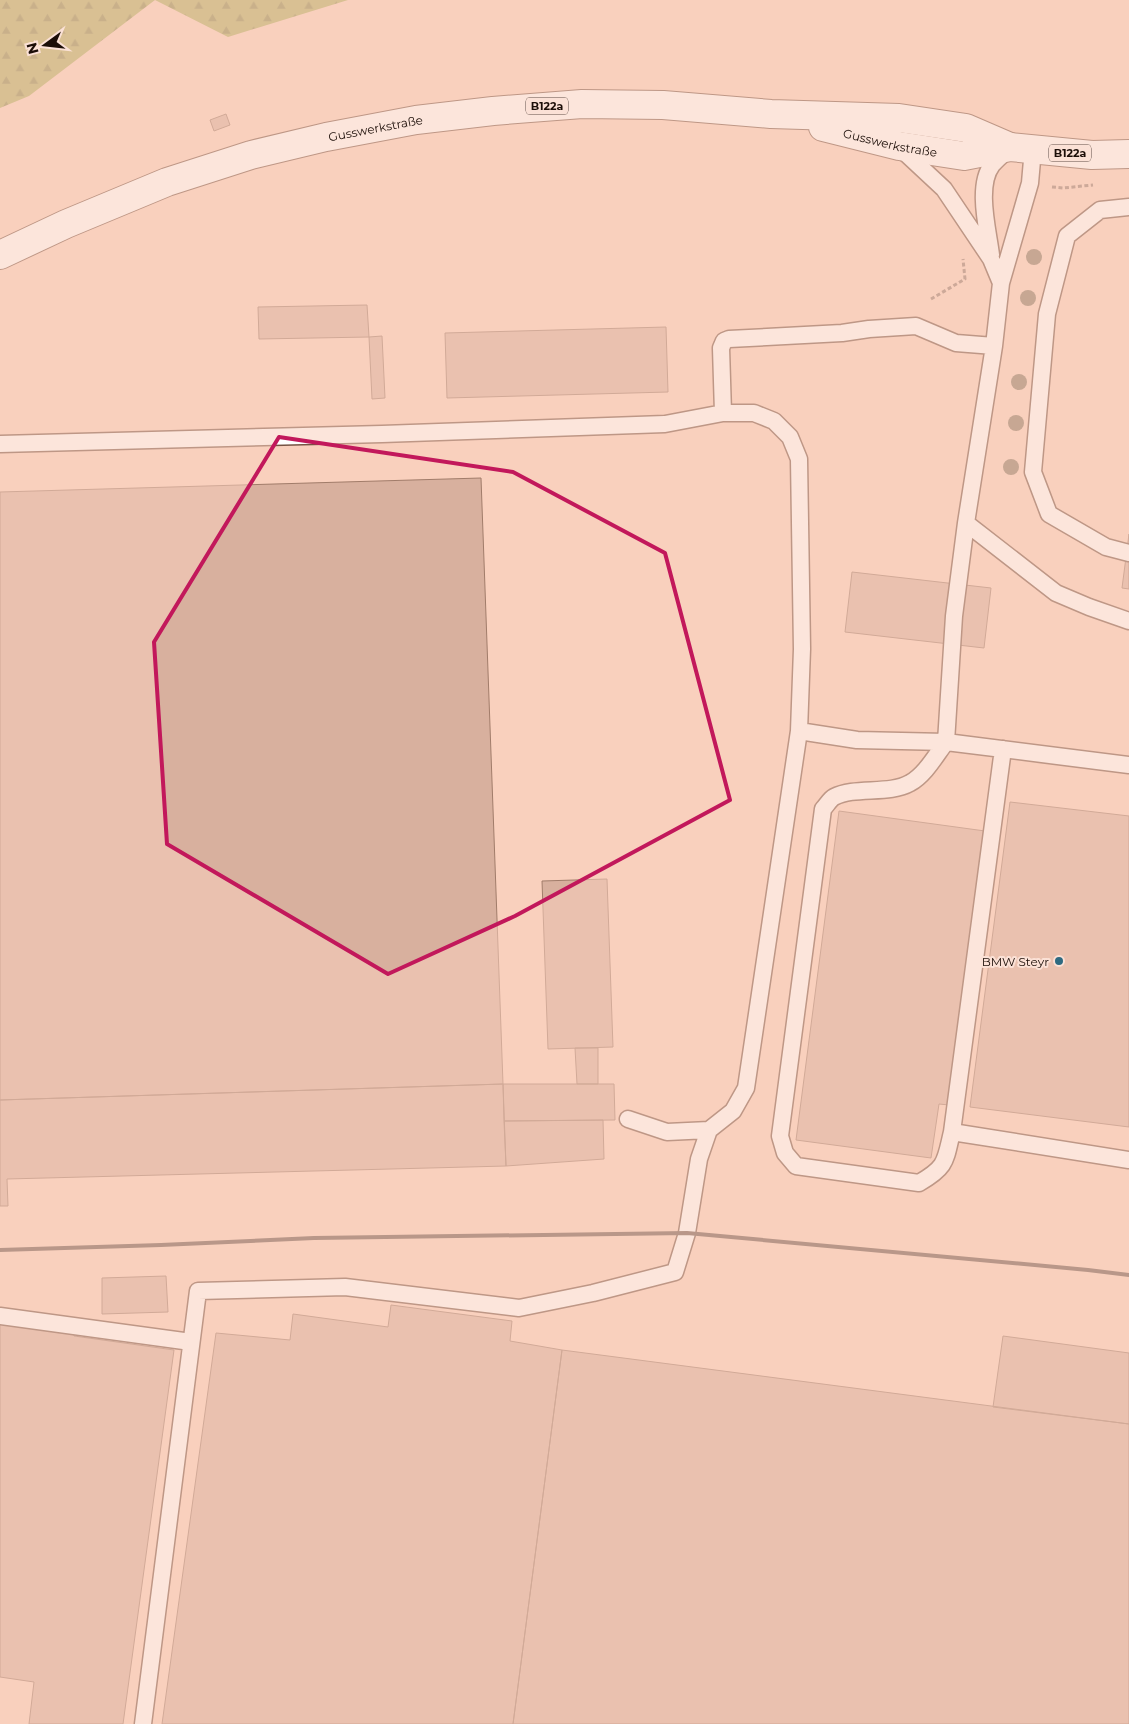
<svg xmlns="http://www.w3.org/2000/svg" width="1129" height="1724" font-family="Montserrat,sans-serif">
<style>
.forest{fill:url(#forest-firs)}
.building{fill:#d8b09e;stroke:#a17c6a}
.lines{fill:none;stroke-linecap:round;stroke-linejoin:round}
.lane-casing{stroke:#765343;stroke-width:19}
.primary-casing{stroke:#765343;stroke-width:30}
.path{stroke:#977a6d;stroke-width:3;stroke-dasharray:4 2.5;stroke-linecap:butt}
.lane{stroke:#fff;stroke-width:16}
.primary{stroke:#fff;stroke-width:28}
.rail{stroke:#6b5349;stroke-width:4}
.tree{fill:#897661}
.marked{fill:none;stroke:#c2185b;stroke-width:4;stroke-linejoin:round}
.poi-dot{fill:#2e6a81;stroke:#fbe1d6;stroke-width:2}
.labels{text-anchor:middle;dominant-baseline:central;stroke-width:4;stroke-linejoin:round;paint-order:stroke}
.shield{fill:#fbe1d6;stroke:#5f4d46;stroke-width:1}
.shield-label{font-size:11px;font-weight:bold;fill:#1c0e08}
.street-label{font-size:12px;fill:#1c0e08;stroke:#fbe1d6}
.poi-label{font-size:12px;fill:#1c0e08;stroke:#fbe1d6;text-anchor:end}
</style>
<defs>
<pattern id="forest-firs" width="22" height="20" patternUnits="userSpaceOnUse" patternTransform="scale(1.25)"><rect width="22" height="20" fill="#b1ad60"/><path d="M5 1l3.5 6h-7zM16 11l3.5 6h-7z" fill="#8f8b4d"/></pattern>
</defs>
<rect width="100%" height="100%" fill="#f9d0bd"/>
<path class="forest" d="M0,0H348L228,37L155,0L29,96L0,108Z"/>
<path class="building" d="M226,114L230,125L214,131L210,120Z
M367,305L369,337L259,339L258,307Z
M666,327L668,392L447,398L445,333Z
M382,336L385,398L372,399L369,337Z
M481,478L503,1084L0,1100V492Z
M1129,534V589L1122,588Z
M852,572L991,588L984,648L845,632Z
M1010,802L1129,816V1127L970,1107Z
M839,811L985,831L949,1105L939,1104L931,1158L796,1140Z
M607,879L613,1047L548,1049L542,881Z
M575,1048H598V1084H577Z
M503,1084L506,1166L7,1179L8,1206H0V1100Z
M503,1084H614L615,1120L504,1121Z
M603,1120L604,1159L506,1166L504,1121Z
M166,1276L168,1312L102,1314V1278Z
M391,1305L512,1321L510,1341L562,1350L513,1724H162L216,1333L290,1340L293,1314L388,1327Z
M0,1309L76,1319L74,1336L174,1350L123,1724H29L34,1682L0,1677Z
M1003,1336L1129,1353V1424L993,1407Z
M562,1350L1129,1424V1724H513Z"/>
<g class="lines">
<g class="lane-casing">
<path id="lane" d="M900,148L944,189L991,259L1001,283
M1033,149L1030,183L1001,283L994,346L966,523L954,616L946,742L1129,765
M1129,207L1100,210L1067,236L1047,314L1033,472L1049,514L1106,547L1129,553
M991,255C988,230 976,186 992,165C997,159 1003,154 1009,149
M723,413L721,348L724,341L729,339L842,333L869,329L916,326L956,343L994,346
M0,444L382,434L665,424L723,413H754L774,421L790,437L799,459L802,649L799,731L746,1088L733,1111L709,1130L699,1159L687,1233L675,1272L593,1293L519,1308L345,1287L198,1291L143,1724
M966,523L1056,593L1089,607L1129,621
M799,731L857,740L946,742
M946,742C936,755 925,775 910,783C889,795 855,786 834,797C830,799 827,805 823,809L780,1136L785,1153L796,1166L919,1183C947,1167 945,1161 952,1132
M1003,749L952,1132L1129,1160
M628,1119L667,1132L709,1130
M0,1316L191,1342"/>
</g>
<g class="primary-casing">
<g id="primary">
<path id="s1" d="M823,127L899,146L964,156L1010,147L1092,155L1129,154"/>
<path id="s2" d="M0,255L66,224L167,182L251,155L326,137L416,120L493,111L582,104L663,105L771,114L899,118L966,128L1010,147"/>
</g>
</g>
<path class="path" d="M1052,187L1063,188L1093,185
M931,299L965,279L963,259"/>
<use href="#lane" class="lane"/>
<use href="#primary" class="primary"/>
<path class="rail" d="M0,1250L161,1245L314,1238L687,1233L1088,1270L1129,1275"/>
</g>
<g class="tree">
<circle cx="1034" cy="257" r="8"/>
<circle cx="1028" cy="298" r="8"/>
<circle cx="1019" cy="382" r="8"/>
<circle cx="1016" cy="423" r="8"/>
<circle cx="1011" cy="467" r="8"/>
</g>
<path d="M0 0H1129V1724H0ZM279,437L513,472L665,553L730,800L515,916L388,974L167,844L154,642Z" fill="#f9d0bd" fill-opacity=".55" fill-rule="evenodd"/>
<path class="marked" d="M279,437L513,472L665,553L730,800L515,916L388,974L167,844L154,642Z"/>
<circle class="poi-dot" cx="1059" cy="961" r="5"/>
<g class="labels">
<g class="shield">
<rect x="526" y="97.5" width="42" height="17" rx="4"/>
<rect x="1049" y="144.5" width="42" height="17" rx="4"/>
</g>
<g class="shield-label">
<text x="547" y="106">B122a</text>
<text x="1070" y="153">B122a</text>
</g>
<g class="street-label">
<text stroke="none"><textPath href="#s2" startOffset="398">Gusswerkstraße</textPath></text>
<text stroke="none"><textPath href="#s1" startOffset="69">Gusswerkstraße</textPath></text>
</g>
<g class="poi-label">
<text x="1049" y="961">BMW Steyr</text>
</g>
</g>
<g transform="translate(45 45) rotate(255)" stroke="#fbe1d6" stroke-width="4" paint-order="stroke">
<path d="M0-4L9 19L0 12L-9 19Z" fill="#1c0e08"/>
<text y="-8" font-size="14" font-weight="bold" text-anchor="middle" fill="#1c0e08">N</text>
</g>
</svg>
